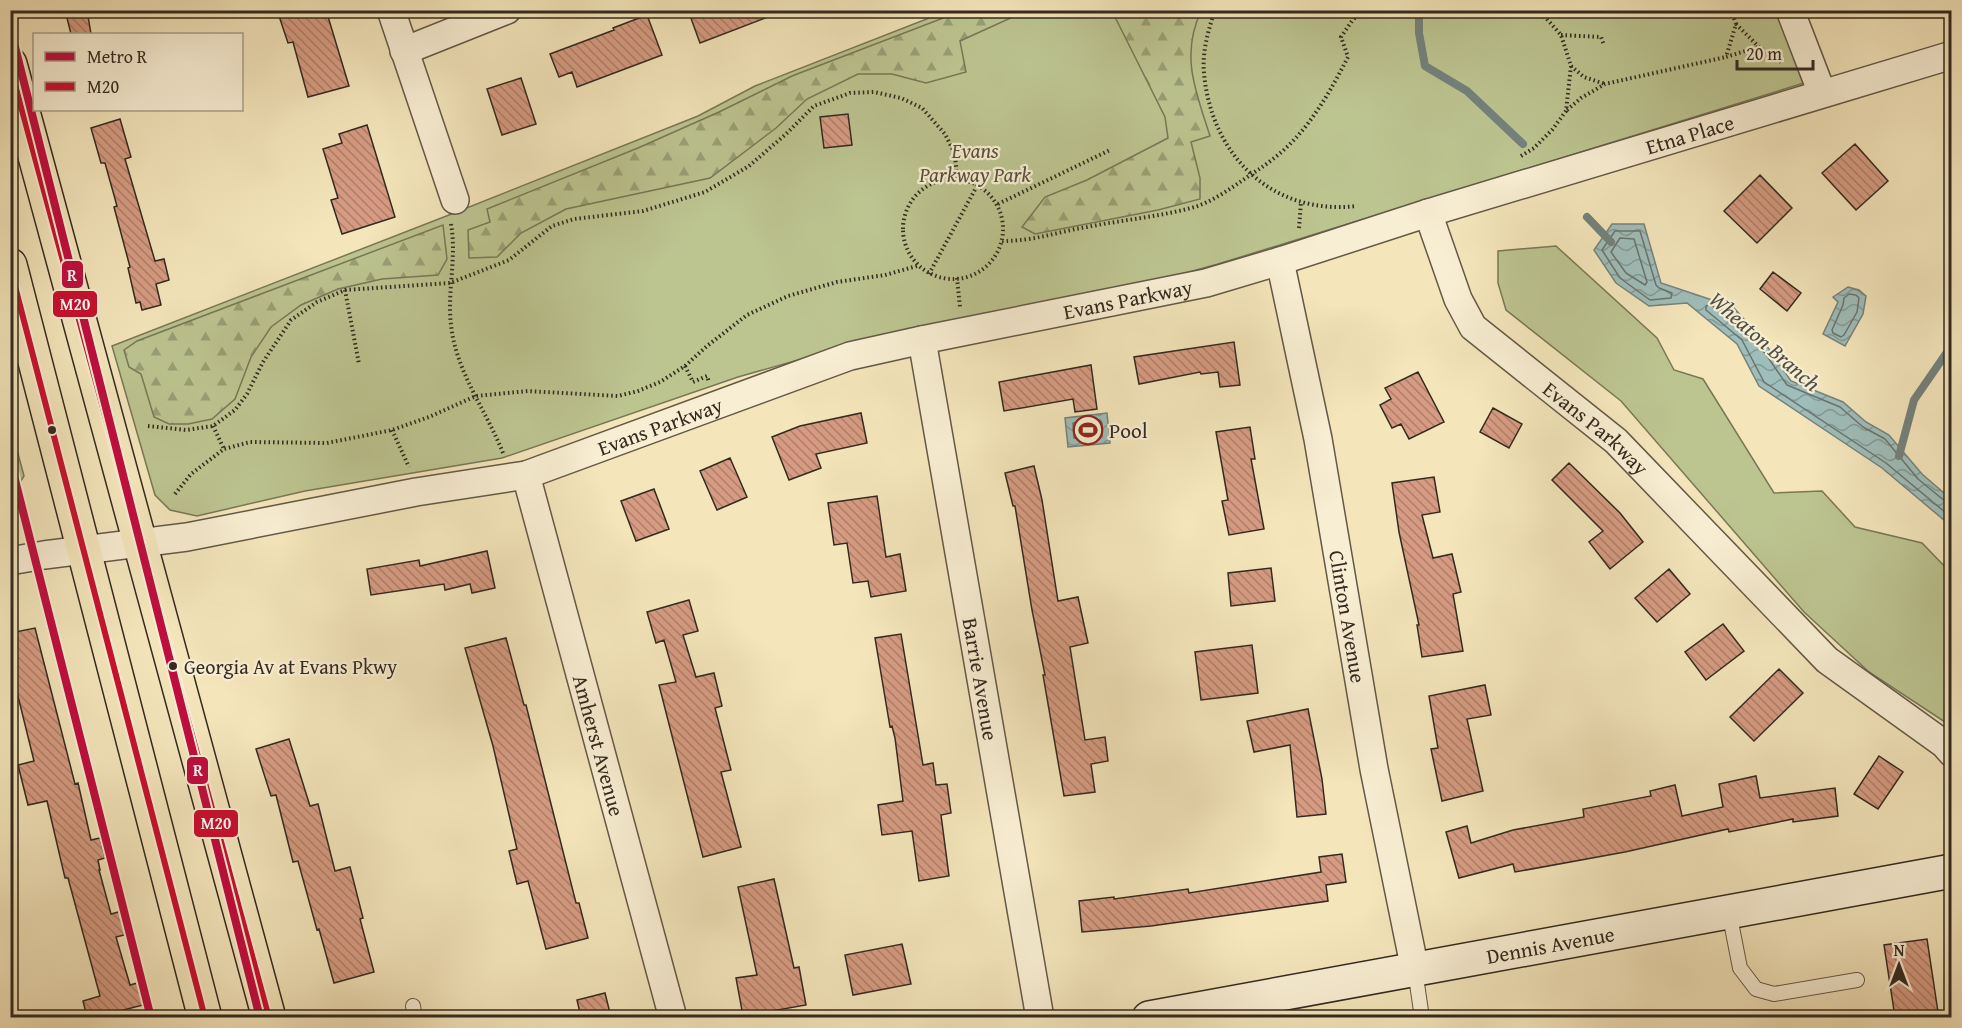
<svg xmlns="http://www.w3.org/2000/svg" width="1962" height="1028" font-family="'Gentium Book Plus',serif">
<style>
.green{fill:#bcc490;stroke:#787758;stroke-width:1.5}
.forest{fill:url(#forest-firs);stroke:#787758;stroke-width:1.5}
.water{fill:url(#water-waves);stroke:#74827c;stroke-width:1.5}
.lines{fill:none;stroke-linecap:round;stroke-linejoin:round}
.shore{stroke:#69746d;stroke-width:1.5}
.stream{stroke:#74827c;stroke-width:8}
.building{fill:url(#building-back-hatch);stroke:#332a20;stroke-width:1.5}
.lane-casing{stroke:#635947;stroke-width:16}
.street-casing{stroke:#635947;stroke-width:30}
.secondary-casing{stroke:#332a20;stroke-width:36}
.primary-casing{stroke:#332a20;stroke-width:36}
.path{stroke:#332a20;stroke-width:4;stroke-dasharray:1.5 3;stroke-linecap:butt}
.lane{stroke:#f8eed3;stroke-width:14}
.street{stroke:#f8eed3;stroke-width:27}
.secondary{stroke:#f8eed3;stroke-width:33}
.primary{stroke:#f4e5bb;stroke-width:33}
.bus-1-casing{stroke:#f8eed3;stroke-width:10}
.bus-1{stroke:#c8102e;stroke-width:6}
.metro-1-casing{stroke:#f8eed3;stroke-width:12}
.metro-1{stroke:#bf0d3e;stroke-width:8}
.bus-dot{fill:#332a20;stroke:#f8eed3;stroke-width:2}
.labels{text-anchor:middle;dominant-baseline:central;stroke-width:4.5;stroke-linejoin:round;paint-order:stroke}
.bus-label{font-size:20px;fill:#332a20;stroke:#f8eed3;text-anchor:start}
.street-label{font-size:21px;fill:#332a20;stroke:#f8eed3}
.park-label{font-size:21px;font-style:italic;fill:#55503c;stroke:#f8eed3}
.poi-label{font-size:21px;fill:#332a20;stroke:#f8eed3;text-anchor:start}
.water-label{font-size:22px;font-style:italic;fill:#4e4f46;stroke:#f8eed3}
.line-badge{stroke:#f8eed3;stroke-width:2}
.badge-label{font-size:16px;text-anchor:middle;font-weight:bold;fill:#fff}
</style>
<defs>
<pattern id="forest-firs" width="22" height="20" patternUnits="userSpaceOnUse" patternTransform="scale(1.5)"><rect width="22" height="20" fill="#bcc490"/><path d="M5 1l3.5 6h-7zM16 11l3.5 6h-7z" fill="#999f75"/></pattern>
<pattern id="water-waves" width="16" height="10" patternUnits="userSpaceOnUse" patternTransform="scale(1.5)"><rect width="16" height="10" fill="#9fbdba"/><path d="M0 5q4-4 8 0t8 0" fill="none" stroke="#829a97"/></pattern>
<pattern id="building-back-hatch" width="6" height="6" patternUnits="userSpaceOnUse" patternTransform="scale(1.5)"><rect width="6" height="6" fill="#d69b82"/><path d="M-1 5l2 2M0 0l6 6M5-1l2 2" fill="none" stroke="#ae7f6a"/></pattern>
</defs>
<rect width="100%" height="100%" fill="#f4e5bb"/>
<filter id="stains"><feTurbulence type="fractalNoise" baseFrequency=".00333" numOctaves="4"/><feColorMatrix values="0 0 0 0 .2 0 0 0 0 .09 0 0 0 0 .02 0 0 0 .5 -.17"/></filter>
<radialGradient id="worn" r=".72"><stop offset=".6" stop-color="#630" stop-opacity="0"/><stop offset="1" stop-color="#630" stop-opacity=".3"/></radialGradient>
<path class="green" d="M947,11H1776L1804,83L1218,264L1164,279L907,329L738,377L502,458L305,491L197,516L170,510L155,495L112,346L449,215L698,116L755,86Z
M1556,246L1657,338L1674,370L1703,379L1774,493L1822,491L1855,527L1922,543L1951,573V726L1869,672L1804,612L1621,401L1506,310L1498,283V251Z
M10,424L24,476L11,498H10Z"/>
<path class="forest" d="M964,10L1026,11L960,41L966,72L926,83L892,74H858L807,99L776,128L710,178L566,209L521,233L497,257L469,258L468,230L490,222L487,209L638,148L719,112L792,76Z
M1112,11H1201C1180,56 1196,92 1210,136L1191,142L1200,178V199L1158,210L1035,234L1022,227L1045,197L1087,180L1168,138L1165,117Z
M443,225L447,259L438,275L382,279L338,289L301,305L271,327L251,357L235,399L212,419L188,424H169L154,417L141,374L129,367L124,350L137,341Z"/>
<path class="water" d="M1612,224H1644L1661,283L1733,307L1762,339L1791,381L1843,402L1866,422L1889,435L1922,474L1951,499V526L1882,468L1759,386L1737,344L1687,303L1649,306L1616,283L1594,250Z
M1848,287L1859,290L1866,296L1863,314L1845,346L1823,334L1838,302L1833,297Z
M1107,413L1110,443L1068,447L1065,418Z"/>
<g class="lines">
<path class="shore" d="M1615,231H1640L1656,285L1659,288L1672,293L1671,298L1650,300L1620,278L1602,250Z
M1620,238L1634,239L1647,282L1645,285L1626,273L1611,252Z
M1849,294L1856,295L1859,298L1857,312L1844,335L1841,337L1833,333L1832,330L1843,305L1844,298Z
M1100,420L1102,423V437L1074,438L1073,423Z
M1952,503L1946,502L1918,479L1885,439L1863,427L1840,407L1787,385L1758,343L1730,313L1709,305L1706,306V310L1742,340L1764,382L1886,463L1952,518"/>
<path class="stream" d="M1419,10V33L1425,66L1467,91L1523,144
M1587,217L1611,242
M1899,456L1914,400L1952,345"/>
</g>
<path class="building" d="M65,10H87L91,34H71Z
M277,10H326L349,86L308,97L293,42L288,43Z
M688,10H780L781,12L700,43Z
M647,15L662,55L577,87L572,72L559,77L550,54L614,30L613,28Z
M521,78L536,124L502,135L487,89Z
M848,114L852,145L824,148L820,117Z
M120,119L131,157L125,159L155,261L164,259L169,280L156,284L161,305L142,310L140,302L136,303L128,268L130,267L114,207L117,206L105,163H101L91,128Z
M367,125L395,217L342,234L331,200L338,198L323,149L342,143L339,134Z
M1855,144L1888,181L1856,210L1822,173Z
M1760,175L1792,208L1757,243L1724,211Z
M1773,272L1801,293L1787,311L1760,289Z
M1234,342L1240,385L1220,387L1218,372L1201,374L1200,372L1139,384L1134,357Z
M1091,365L1097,409L1075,412L1073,399L1004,411L999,382Z
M1418,372L1444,422L1409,439L1401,424L1392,428L1380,405L1391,399L1385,388Z
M1493,408L1522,424L1509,448L1480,432Z
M861,413L867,443L816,454L821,468L789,480L772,437L800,426Z
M1250,427L1255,459H1251L1264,529L1229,535L1222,501L1228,500L1216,432Z
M730,458L747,497L717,510L700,471Z
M1569,463L1620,513L1643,542L1610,569L1589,542L1603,531L1552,480Z
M1034,466L1042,500L1058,601L1078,597L1088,643L1070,647L1085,740L1105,737L1108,761L1091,764L1095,792L1064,796L1043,675H1045L1032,610L1015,506H1013L1005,473Z
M1434,477L1440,512L1422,515L1433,558L1452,554L1461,592L1453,594L1463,651L1422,657L1417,625H1419L1399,532L1392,483Z
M654,489L669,529L636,541L621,501Z
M877,496L886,557L900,554L906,591L871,597L868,581L853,583L847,543L834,545L828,503Z
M487,551L495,588L472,593L470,584L445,590L444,584L371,595L367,569L419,560L420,566Z
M1271,568L1275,601L1231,606L1228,573Z
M1669,569L1690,594L1657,622L1635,598Z
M689,600L698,631L683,635L696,677L714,673L722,706L715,708L731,770L721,772L741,847L703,857L659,685L676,682L664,640L656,643L647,612Z
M1723,624L1744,651L1706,680L1685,652Z
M35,628L75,784L78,783L91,840L100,838L105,858L98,860L100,870H99L111,914L122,911L128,934L116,937L130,985L141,982L147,1004L96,1017H87L83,1001L100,996L68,878H65L47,801L28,805L18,765L34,761L10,664V633Z
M901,634L923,765L933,763L936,785L947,784L951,813L941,815L949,876L919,881L912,831L882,835L878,805L903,801L895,738L892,726L890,727L875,638Z
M506,638L524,705H526L576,903H579L588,938L546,949L528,881L517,884L509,851L517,849L493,746L465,648Z
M1252,645L1258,693L1201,700L1195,652Z
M1779,669L1803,693L1754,741L1730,717Z
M1485,685L1491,715L1467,719L1483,791L1442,801L1431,749L1438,748L1429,696Z
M1308,709L1322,779L1326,814L1297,817L1290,745L1254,752L1247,721Z
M289,739L310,806L318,804L335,871L350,867L363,918L360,919L374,972L334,983L319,929L317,930L298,861L293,862L276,795L271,796L256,749Z
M1879,756L1903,772L1878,809L1854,794Z
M1756,776L1760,798L1835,788L1838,816L1793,822V819L1729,832L1728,829L1625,852L1515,872L1513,864L1459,878L1446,832L1467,826L1471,843L1513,830L1584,817L1583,809L1651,796L1650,791L1675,785L1682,816L1723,807L1719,784Z
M1342,854L1346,882L1326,885L1328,901L1151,926L1082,932L1079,901L1114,897V899L1188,889L1189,893L1321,872L1319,857Z
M774,879L794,968L799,967L806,1005L743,1016L736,978L757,975L738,887Z
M1927,939L1938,1012H1930L1931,1017H1895L1884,945Z
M902,944L911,984L853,995L845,955Z
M605,993L611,1017H581L577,1000Z"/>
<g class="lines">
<g class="lane-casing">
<path id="lane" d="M1729,912L1740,968L1756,989L1774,994L1857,980
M1415,970L1422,1018
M413,1006L415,1018"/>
</g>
<g class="street-casing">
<g id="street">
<path d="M391,10L455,200"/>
<path d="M1790,10L1822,93"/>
<path d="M404,51L507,10"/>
<path id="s1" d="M1428,213L1458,299L1473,327L1616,441L1827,660L1944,744L1952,753"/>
<path id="s2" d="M1280,261L1318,439L1374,769L1415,970"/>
<path id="s3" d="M922,340L1040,1018"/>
<path id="s4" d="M526,475L673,1018"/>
<path id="s5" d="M10,561L44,555L187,537L416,492L526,475L850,356L922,340L1206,283L1280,261L1428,213L1952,55"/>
</g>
</g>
<g class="secondary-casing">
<g id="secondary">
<path id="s6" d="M1149,1018L1952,871"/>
</g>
</g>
<g class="primary-casing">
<path id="primary" d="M10,64L269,1018
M10,265L205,1018"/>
</g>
<path class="path" d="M1215,10C1208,31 1202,52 1204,73C1211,155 1272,216 1357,206
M1731,10L1736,24L1726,57L1758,47
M1736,24L1759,47L1781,62
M1561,35L1601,37L1604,45
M1571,66L1584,77L1605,84
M1567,110L1581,98L1605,84L1726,57
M1521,156L1534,148L1552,130L1566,111L1571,66L1561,35L1546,18L1535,10
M903 229a50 50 0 1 1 100 0a50 50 0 1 1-100 0Z
M998,204L1110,150
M451,224C457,257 447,291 451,325C456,372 486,410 503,453
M1299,228L1301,202
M1002,241C1035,241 1056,232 1087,227C1122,220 1157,217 1191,208C1210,203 1227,191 1243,180C1253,173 1263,167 1273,159C1307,133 1329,94 1348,57L1341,37L1352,21L1362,10
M929,274L978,184
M957,278L960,307
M345,290L359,364
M685,366L693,382L707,376L709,382
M148,426L186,430L213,426L235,410L247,394L263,362L291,320L317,302L345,290L450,283L509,260L552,226L574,219L643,211L705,192L749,166L786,134L814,106L850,93L874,92L901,98L922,108L945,134L955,154L957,179
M213,426L224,449
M392,430L409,467
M175,494L191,474L224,449L250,442L327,443L392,430L429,417L476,396L528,391L618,396L638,391L660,382L685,366L707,346L747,315L788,296L837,282L885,275L917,266
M1948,709L1952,705"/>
<use href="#lane" class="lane"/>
<use href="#street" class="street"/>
<use href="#secondary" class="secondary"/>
<use href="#primary" class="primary"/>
<g class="bus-1-casing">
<path id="bus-1" d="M10,66L269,1018
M10,267L205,1018"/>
</g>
<use href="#bus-1" class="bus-1"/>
<g class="metro-1-casing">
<path id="metro-1" d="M10,27L260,1018
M10,460L151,1018"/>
</g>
<use href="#metro-1" class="metro-1"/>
</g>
<defs>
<g id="stadium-ring" transform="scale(1.5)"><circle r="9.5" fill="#f8eed3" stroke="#8f2418" stroke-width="1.5"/><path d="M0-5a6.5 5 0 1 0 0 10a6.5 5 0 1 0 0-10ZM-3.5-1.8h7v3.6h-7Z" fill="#8f2418"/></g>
</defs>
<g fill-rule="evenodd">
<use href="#stadium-ring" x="1088" y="430"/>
</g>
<g class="bus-dot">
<circle cx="52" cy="430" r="5"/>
<circle cx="173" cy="666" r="5"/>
</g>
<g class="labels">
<g class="bus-label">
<text x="184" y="666">Georgia Av at Evans Pkwy</text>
</g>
<g class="street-label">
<text stroke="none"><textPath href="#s5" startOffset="1738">Etna Place</textPath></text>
<text stroke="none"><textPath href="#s5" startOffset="1152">Evans Parkway</textPath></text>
<text stroke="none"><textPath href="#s5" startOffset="666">Evans Parkway</textPath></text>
<text stroke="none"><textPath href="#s1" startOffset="282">Evans Parkway</textPath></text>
<text stroke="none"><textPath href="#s2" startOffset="362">Clinton Avenue</textPath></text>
<text stroke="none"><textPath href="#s3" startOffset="344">Barrie Avenue</textPath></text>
<text stroke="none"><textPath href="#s4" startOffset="280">Amherst Avenue</textPath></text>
<text stroke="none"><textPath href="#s6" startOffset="408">Dennis Avenue</textPath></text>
</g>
<g class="park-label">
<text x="975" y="150">Evans<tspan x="975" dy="24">Parkway Park</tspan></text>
</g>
<g class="poi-label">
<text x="1109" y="430">Pool</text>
</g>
<g class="water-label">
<text transform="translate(1765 341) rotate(41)">Wheaton Branch</text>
</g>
</g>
<g class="line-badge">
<rect x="61" y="260" width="23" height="29" rx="6" fill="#bf0d3e"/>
<rect x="52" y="290" width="46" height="28" rx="6" fill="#c8102e"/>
<rect x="186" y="756" width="23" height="29" rx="6" fill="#bf0d3e"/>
<rect x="193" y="809" width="46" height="29" rx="6" fill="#c8102e"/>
</g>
<g class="badge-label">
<text x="72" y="281">R</text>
<text x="75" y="310">M20</text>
<text x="198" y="776">R</text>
<text x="216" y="829">M20</text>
</g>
<rect width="1962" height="1028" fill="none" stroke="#f4e5bb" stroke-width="36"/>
<rect x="12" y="12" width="1938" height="1004" fill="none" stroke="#332a20" stroke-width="3"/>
<rect x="18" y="18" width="1926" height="992" fill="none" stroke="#332a20" stroke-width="1.5"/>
<rect x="33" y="33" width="210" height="78" fill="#f8eed3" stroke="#a9a08b" stroke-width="1.5"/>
<rect x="45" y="52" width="30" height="9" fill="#bf0d3e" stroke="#a9a08b" stroke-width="1.5"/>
<text x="87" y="63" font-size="18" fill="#332a20">Metro R</text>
<rect x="45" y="82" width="30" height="9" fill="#c8102e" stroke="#a9a08b" stroke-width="1.5"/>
<text x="87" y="93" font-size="18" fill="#332a20">M20</text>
<g transform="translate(1899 965)" stroke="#f8eed3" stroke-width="4.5" paint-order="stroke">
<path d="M0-4.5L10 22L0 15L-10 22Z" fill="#332a20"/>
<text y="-9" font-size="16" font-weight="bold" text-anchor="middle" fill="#332a20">N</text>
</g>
<path d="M1737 60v9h76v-9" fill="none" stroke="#332a20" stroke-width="3"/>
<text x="1746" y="60" font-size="18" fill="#332a20" stroke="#f8eed3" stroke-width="4.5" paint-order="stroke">20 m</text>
<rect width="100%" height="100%" filter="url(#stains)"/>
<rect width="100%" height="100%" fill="url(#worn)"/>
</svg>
